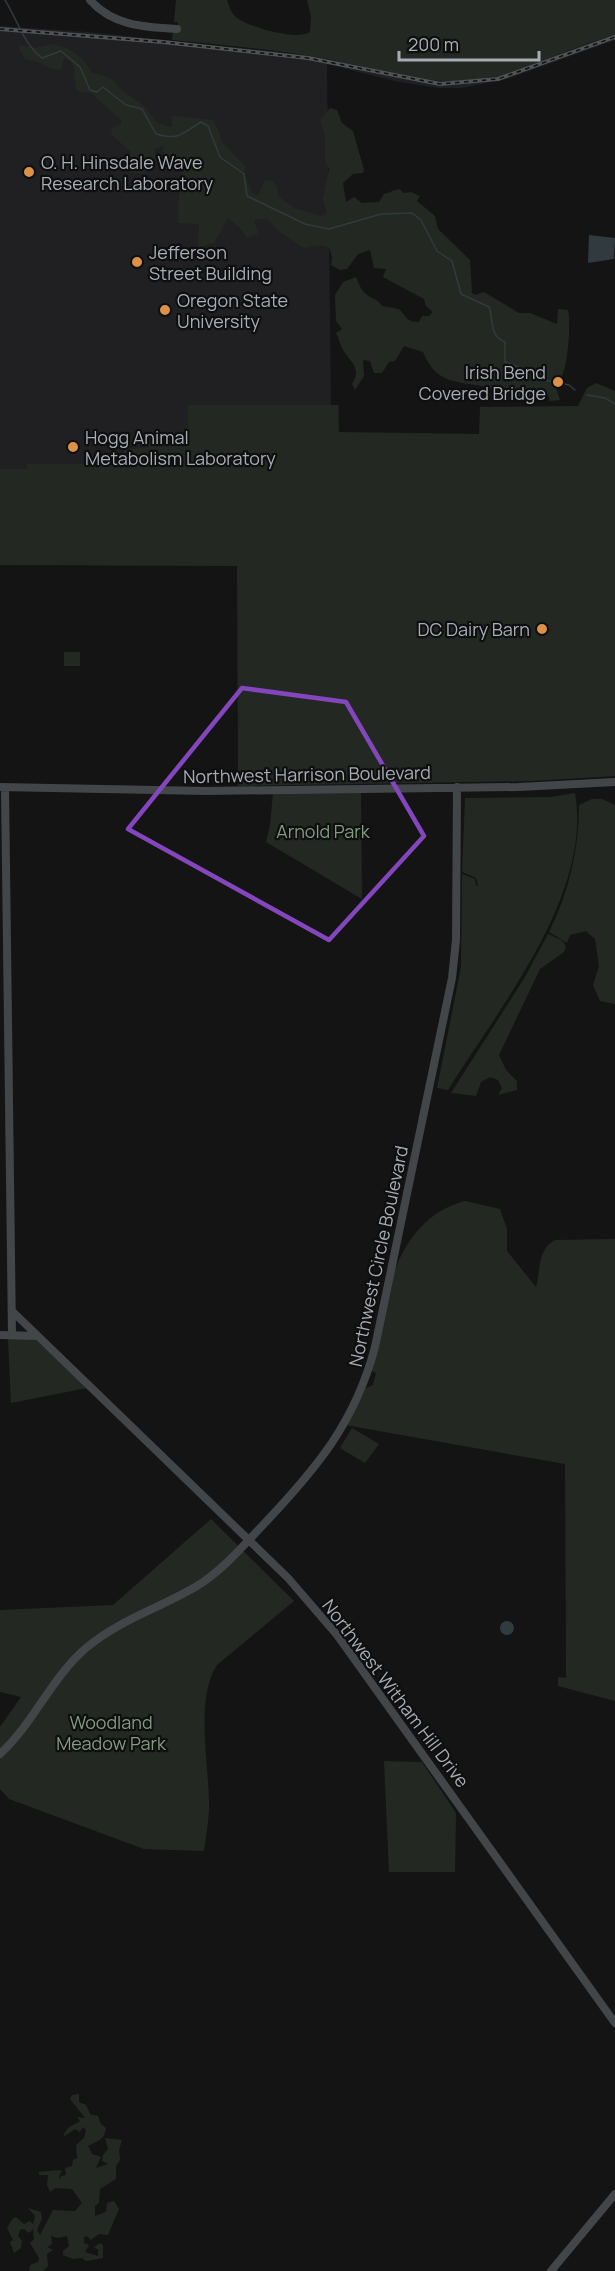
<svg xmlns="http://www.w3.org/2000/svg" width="615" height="2271" font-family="Manrope,sans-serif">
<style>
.built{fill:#202022}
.green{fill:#232922}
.water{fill:#313a3e}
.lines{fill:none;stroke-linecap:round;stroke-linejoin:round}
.stream{stroke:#313a3e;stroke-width:1.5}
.secondary{stroke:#434649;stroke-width:8}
.rail-casing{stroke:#505356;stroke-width:4}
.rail{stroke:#0f0f10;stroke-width:1.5;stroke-dasharray:4.5;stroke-linecap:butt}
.marked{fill:none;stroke:#8446bd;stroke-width:4.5;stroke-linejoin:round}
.poi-dot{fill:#db9146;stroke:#0f0f10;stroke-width:2}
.labels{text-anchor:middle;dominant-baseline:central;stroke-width:4.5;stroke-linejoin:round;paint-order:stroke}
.poi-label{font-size:18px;fill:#a7adb4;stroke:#0f0f10;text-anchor:start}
.street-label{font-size:18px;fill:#a7adb4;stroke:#0f0f10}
.park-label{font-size:18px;fill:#839c80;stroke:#0f0f10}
</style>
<rect width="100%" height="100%" fill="#141415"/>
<path class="built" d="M0,26L88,32L309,55L440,82L491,78L595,39L615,35V40L510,78L462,88H439L399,82L327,64L331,405H339L338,432L0,564Z"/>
<path class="green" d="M176,0H227C229,6 231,13 236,17C248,27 297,41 310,32L311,17L307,0H615V35C567,46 525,74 476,80C423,87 373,67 322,58C273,49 222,45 172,40L173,31H178V22H174Z
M53,44C70,47 85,58 92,73C119,78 109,81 127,94C132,98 138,101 143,105C155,118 151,123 172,127L171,117L175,116L213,120L219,131L221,141L245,166V176L252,193L258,195L265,180L272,181L277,186L278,196L294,208L321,216L327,213L323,199L329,169L325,161V135L320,120L330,108L337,110L342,123L353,131L364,170L363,173L353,174L343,183L346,202L354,197L362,203L379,202L384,194L399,189L404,193L411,192L420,196L417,201L435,216L438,229L470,260L472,293L475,295L484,292L519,313H530L557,324L558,309L568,310C571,320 568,369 561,377C559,379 556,380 554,382L560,400L550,401L548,395H545C532,405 520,398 505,400C501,396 496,389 490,388C460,380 437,387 423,352L404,346L395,361L389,362L382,373H374L370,361L363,360L364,376L355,390L352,384C362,368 351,363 343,350C340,345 339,338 336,333L342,329L336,321L335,295L343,282L356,277C359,283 360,289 366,294C372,299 378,299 382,306L399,309C407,317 406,322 419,322L422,316H429L433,312L426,306L424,299L383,277L386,269L374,268L370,250L358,254L347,269L340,270L331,265L332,257L329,247L320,245L304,248L277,230L267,218L254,220L258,233L247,238L242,230L228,218L214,243L198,247L199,224L178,223L179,193L186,183L179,165L168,161L162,149L164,146L154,149L157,158L148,160L146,173H131L127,164L131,152L111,134L112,128L121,124V120L91,93L77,91C73,79 79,62 64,58L61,70L51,69L41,63L25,59L19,48L20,45L37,48Z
M596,383L615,391V776L532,781L238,786L237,566L0,565V469H27V464H123L124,449L149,448V441H177L188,433V405H338L339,432L479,434L480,407L578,406L587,388Z
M64,652H80V666H64Z
M361,792L362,899L266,842L270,825L273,793Z
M575,793C593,894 498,1009 448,1090L437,1088L461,967L462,874L475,879L476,886H478L476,878L462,872L465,798L551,797Z
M592,799H602L615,805V1004L600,1001L593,985L599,966L595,939L586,931L570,935L567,943L549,932C569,892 579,849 579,805Z
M548,934L563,941L566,947L564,952L540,969L499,1055L506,1070L517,1081V1090L498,1095L502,1088L498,1080L490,1077L481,1082L476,1096L451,1093L525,977Z
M465,1201L500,1209L507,1229V1251L536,1287C541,1269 537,1250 555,1240L615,1239V1701L558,1686V1677L566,1678L565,1464L345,1425L362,1390L373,1385L376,1373L369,1370C383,1308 392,1220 465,1201Z
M8,1339H35L87,1388L11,1403Z
M352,1428L379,1444L365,1463L340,1448Z
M211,1519L294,1601L217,1665C194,1700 210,1768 209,1810C208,1824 206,1838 204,1851L144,1849L9,1799L0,1789V1727L21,1697L0,1692V1610L113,1605Z
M384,1761L422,1762L456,1813L455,1872H389Z
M79,2094V2102L86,2105L90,2114L98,2116L101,2124L106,2128C104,2141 98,2140 88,2146L92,2154L101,2157L96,2168L108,2164L102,2161L103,2155L108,2149L105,2138L122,2140L119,2150L120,2160L116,2166V2179L100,2189L99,2203L95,2206V2216L106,2212L107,2203L114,2201L119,2209L108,2235L99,2234L91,2240L87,2236L84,2237V2243L89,2245L85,2252L98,2256V2250L94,2247L100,2243L103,2245V2258L86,2261L82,2258L73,2259L63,2255V2251L69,2246L67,2236L58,2238L51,2236L52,2244L47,2247L53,2250L47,2254L48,2266L43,2271H29L30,2265L38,2262L39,2258L30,2243L34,2239L33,2229L29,2233L24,2229L20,2230L18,2236L22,2241L21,2248L14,2253L10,2242L13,2240L7,2228L13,2218L16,2217L24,2224L30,2221L33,2224L35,2216L28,2208L41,2212L42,2219L37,2230L40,2235L53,2210L75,2211L82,2203L72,2189L55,2188L50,2192L47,2185L48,2175H39V2172L59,2170L62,2171L59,2176L60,2180L61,2176L66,2175L65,2168L72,2166L73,2160L77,2158L76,2145L84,2138L86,2130L83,2127L80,2132L75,2129L63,2137C67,2126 71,2127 80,2121L77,2117L85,2118L70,2099L72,2095Z"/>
<path class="water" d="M589,235L615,238L614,259L588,263Z
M500 1628a7 7 0 1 1 14 0a7 7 0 1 1-14 0Z"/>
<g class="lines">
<path class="stream" d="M5,0C18,21 23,43 42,58L61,51L80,67L90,90L97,92L103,87L126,105L142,109L156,134C181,141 182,133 201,122L208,126L220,157L244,174L247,196L305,224L329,229L381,214L412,213L421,220L437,251L452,261L461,294L489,307C494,321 489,336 505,342V362L531,371L545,380L569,385L575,390
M587,395L605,398L615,404"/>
<path class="secondary" d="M90,0C113,26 145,27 177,29
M0,787L206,791L519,787L615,782
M5,788L12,1335
M12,1311L288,1578L337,1635L615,2023
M0,1335L37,1336
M0,1754C34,1723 51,1678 86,1648C119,1620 160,1608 197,1586C223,1570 242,1547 263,1525C316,1469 355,1423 375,1347L452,978L456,940L457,787
M551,2271L615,2194"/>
<g class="rail-casing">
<path id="rail" d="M0,29L163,42L308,58L440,84L498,79L615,37"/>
</g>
<use href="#rail" class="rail"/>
</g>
<path class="marked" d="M242,688L346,702L424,836L329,940L128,829Z"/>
<g class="poi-dot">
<circle cx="29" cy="172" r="6"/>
<circle cx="137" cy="262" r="6"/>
<circle cx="165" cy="310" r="6"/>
<circle cx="558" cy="382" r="6"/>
<circle cx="73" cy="447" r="6"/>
<circle cx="542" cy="629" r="6"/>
</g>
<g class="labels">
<g class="poi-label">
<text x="41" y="162">O. H. Hinsdale Wave<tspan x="41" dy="21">Research Laboratory</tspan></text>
<text x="149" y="252">Jefferson<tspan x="149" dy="21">Street Building</tspan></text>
<text x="177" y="300">Oregon State<tspan x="177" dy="21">University</tspan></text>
<text x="546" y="372" text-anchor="end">Irish Bend<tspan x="546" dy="21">Covered Bridge</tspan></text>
<text x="85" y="437">Hogg Animal<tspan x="85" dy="21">Metabolism Laboratory</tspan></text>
<text x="530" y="629" text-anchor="end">DC Dairy Barn</text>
</g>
<g class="street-label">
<text transform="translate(307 774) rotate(-1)">Northwest Harrison Boulevard</text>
<text transform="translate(378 1256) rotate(-78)">Northwest Circle Boulevard</text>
<text transform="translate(396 1693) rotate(53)">Northwest Witham Hill Drive</text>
</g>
<g class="park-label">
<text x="323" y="831">Arnold Park</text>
<text x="111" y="1722">Woodland<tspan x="111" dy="21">Meadow Park</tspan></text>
</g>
</g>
<path d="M399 51v9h140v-9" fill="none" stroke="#a7adb4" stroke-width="3"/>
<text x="408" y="51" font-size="18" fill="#a7adb4" stroke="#0f0f10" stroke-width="4.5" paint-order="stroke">200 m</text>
</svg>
